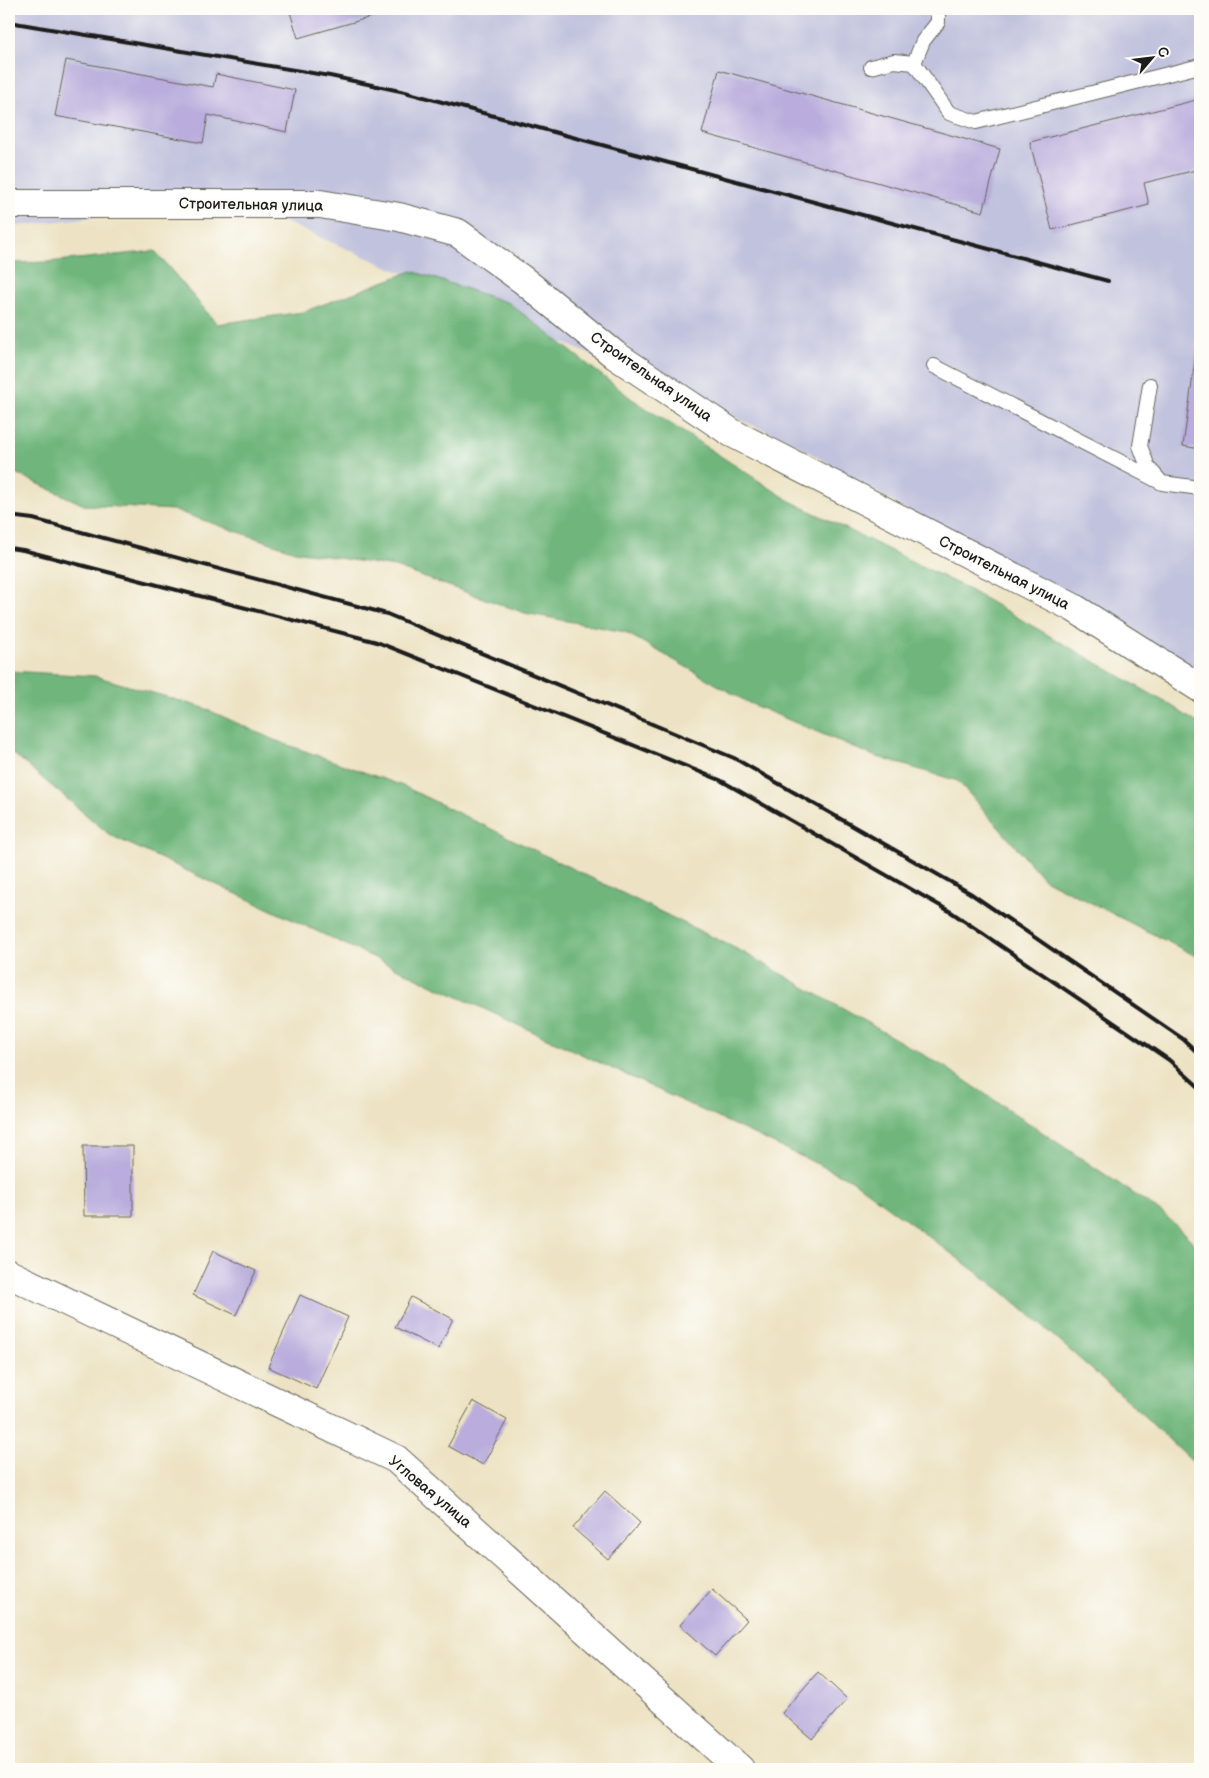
<svg xmlns="http://www.w3.org/2000/svg" width="1209" height="1778" font-family="'Balsamiq Sans',sans-serif">
<style>
.industrial{fill:#c1c2dd}
.forest{fill:#6fb67b;stroke:#46694c}
.building{fill:#baaddd}
.lines{fill:none;stroke-linecap:round;stroke-linejoin:round}
.service-casing{stroke:#656257;stroke-width:16}
.minor-casing{stroke:#656257;stroke-width:30}
.service{stroke:#fff;stroke-width:14}
.minor{stroke:#fff;stroke-width:28}
.rail{stroke:#1c1c1c;stroke-width:4}
.labels{text-anchor:middle;dominant-baseline:central;stroke-width:4;stroke-linejoin:round;paint-order:stroke}
.street-label{font-size:15px;fill:#1c1c1c;stroke:#fdfcf7}
</style>
<rect width="100%" height="100%" fill="#fdfcf7"/>
<filter id="ink" filterUnits="userSpaceOnUse"><feTurbulence type="fractalNoise" baseFrequency=".02" numOctaves="2"/><feDisplacementMap in="SourceGraphic" scale="10" xChannelSelector="R" yChannelSelector="G"/><feConvolveMatrix kernelMatrix="1 2 1 2 8 2 1 2 1" color-interpolation-filters="sRGB"/></filter>
<filter id="wash" filterUnits="userSpaceOnUse"><feTurbulence type="fractalNoise" baseFrequency=".0096" numOctaves="4" result="noise"/><feDisplacementMap in="SourceGraphic" scale="20" xChannelSelector="R" yChannelSelector="G"/><feGaussianBlur stdDeviation="1.12" result="paint"/><feColorMatrix in="noise" values="0 0 0 0 0 0 0 0 0 0 0 0 0 0 0 0 0 1.4 0 .05"/><feComposite in="paint" operator="in"/></filter>
<g filter="url(#wash)">
<rect width="100%" height="100%" fill="#ede3c4"/>
<path class="industrial" d="M9,9H1200V685L792,442L234,200L9,227Z"/>
<path class="forest" d="M155,251L217,324L303,312L412,271L509,303L632,399L790,501L966,588L1172,706L1200,725V958L1044,879L958,781L874,756L749,703L625,632L525,613L395,567L295,551L173,510L84,505L9,470V263L48,262Z
M9,671L95,676L204,708L274,740L403,786L741,951L945,1067L1164,1214L1200,1249V1469L1129,1402L1002,1291L852,1180L110,835L9,750Z"/>
<g id="blocks">
<path class="building" d="M87,9H114L113,14Z
M289,9H399L298,38Z
M66,60L213,87L216,74L295,90L287,132L208,115L203,143L55,116Z
M719,70L1000,149L983,212L702,133Z
M1200,99V169L1144,183L1149,205L1052,230L1030,142Z
M1199,333H1200V449L1183,446Z
M83,1146H133V1216H84Z
M213,1251L256,1271L236,1315L193,1295Z
M300,1295L348,1317L316,1389L268,1367Z
M411,1297L453,1319L438,1349L395,1327Z
M473,1401L507,1420L483,1465L448,1446Z
M605,1491L640,1523L608,1559L573,1528Z
M712,1589L747,1620L715,1656L680,1625Z
M818,1672L847,1699L812,1739L782,1713Z"/>
</g>
</g>
<g filter="url(#ink)">
<use href="#blocks" fill-opacity="0" stroke="#656257" stroke-width="1"/>
<g class="lines">
<g class="service-casing">
<path id="service" d="M914,63L923,41L938,22V9
M871,67L894,61L914,63L949,113L976,122L1200,66
M934,366L1162,483
M1150,385L1140,446L1148,467L1162,483L1200,488"/>
</g>
<g class="minor-casing">
<path id="minor" d="M9,204H320L399,217L458,233L523,280L615,355L732,433L1074,608L1200,688
M9,1274L396,1459L740,1769"/>
</g>
<use href="#service" class="service"/>
<use href="#minor" class="minor"/>
<path class="rail" d="M9,22L330,76L405,92L1108,281
M9,516L33,519L387,614L734,758L970,893L1183,1039L1200,1055
M9,548L23,550L377,642L720,780L951,912L1169,1060L1200,1088"/>
</g>
</g>
<g class="labels">
<g class="street-label">
<text transform="translate(251 205) rotate(1)">Строительная улица</text>
<text transform="translate(651 377) rotate(35)">Строительная улица</text>
<text transform="translate(1004 573) rotate(27)">Строительная улица</text>
<text transform="translate(430 1492) rotate(40)">Угловая улица</text>
</g>
</g>
<rect width="1209" height="1778" fill="none" stroke="#fdfcf7" stroke-width="30"/>
<g transform="translate(1152 58) rotate(62)" stroke="#fdfcf7" stroke-width="4" paint-order="stroke">
<path d="M0-4L9 19L0 12L-9 19Z" fill="#1c1c1c"/>
<text y="-8" font-size="14" font-weight="bold" text-anchor="middle" fill="#1c1c1c">С</text>
</g>
</svg>
